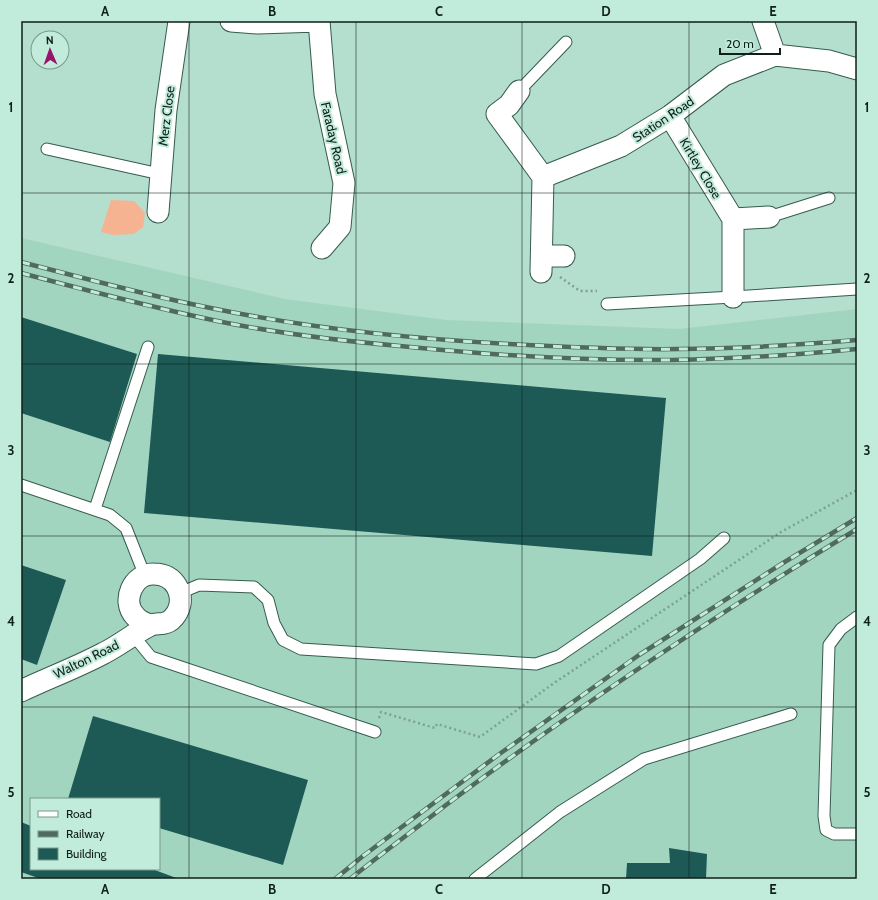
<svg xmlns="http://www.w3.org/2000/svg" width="878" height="900" font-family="Cabin,sans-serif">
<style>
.built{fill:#a2d5c0;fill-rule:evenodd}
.grass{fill:#f5b392}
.building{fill:#1e5a55}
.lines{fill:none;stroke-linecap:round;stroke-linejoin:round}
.lane-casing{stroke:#365c4e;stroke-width:13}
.street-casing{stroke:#365c4e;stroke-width:23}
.path{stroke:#7ea093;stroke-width:2.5;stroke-dasharray:2 3;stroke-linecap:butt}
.lane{stroke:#fff;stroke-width:11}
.street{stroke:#fff;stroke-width:21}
.rail-casing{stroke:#506a60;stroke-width:4.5}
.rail{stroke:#c1ebda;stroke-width:3;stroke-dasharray:9;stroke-linecap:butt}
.grid{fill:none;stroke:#0f1f19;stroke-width:1;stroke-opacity:0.55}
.labels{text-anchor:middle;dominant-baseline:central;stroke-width:4;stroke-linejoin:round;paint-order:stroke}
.street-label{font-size:13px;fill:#0f1f19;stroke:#c1ebda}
.neatline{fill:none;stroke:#0f1f19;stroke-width:1.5}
.grid-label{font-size:13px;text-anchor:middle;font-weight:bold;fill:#0f1f19}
</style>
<rect width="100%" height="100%" fill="#b4decd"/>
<path class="built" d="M21,238L285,299L446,320L679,329L857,309V879H21ZM31,799H159V869H31Z"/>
<path class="grass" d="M111,200L134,201L145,213L143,227L134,234L113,235L101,232Z"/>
<path class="building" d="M21,317L137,354L110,442L21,413Z
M158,354L666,398L652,556L144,513Z
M21,565L66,580L37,665L21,659Z
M93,716L308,780L283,865L159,828V799H68Z
M21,822L31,826V869H152L179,879H41L21,872Z
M669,848L707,854L706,879H626L627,863H670Z"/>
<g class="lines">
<g class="lane-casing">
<path id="lane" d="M519,91L566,42
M47,149L160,174
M769,217L829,198
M607,304L733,297L857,289
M21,485L110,515L126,528L145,576
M95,509L148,347
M180,593L199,585L254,587L268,600L274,623L283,640L301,649L536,664L559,656L700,559L724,538
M857,617L841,629L829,645L824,816L826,830L834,834H857
M133,635L151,657L375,732
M475,879L560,812L644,759L791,714"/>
</g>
<g class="street-casing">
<path id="street" d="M231,21L258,23L319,21
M319,21L325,94L344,183L340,227L322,248
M763,21L775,55
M519,91L509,105L497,114L543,177
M670,116L733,219V297
M158,212L166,110L179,21
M733,219L769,217
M542,256H564
M541,272L543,177L621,146L670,116L724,75L775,55L829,61L857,69
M21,691C48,678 78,667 104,653C120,645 133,634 149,626C156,622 164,626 171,620C181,611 183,598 177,587C172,578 164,574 154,574C133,573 121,601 135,616C139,621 144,623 150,625"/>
</g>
<path class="path" d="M560,277L580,291H597
M379,718L381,712L435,728L437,724L480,737L554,683L781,532L857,490"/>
<use href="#lane" class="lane"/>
<use href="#street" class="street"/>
<g class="rail-casing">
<path id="rail" d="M21,262C91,280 161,299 231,312C323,330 416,339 509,344C566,347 623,350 679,349C738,349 798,345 857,340
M21,273C89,291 158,309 227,323C284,334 342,341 400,346C489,355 580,361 671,360C733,359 795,355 857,349
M335,879L363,856L498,755L639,655L783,563L857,518
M350,879C381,854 414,830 446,805C578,706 716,615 857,529"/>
</g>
<use href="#rail" class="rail"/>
</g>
<path class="grid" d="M189,21V879M356,21V879M522,21V879M689,21V879M21,193H857M21,364H857M21,536H857M21,707H857"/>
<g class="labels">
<g class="street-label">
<text transform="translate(166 116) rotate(-83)">Merz Close</text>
<text transform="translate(663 119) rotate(-34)">Station Road</text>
<text transform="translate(334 138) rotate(77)">Faraday Road</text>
<text transform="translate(701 168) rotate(59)">Kirtley Close</text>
<text transform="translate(86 659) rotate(-26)">Walton Road</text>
</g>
</g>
<rect width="878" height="900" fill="none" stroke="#c1ebda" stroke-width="44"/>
<rect x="30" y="798" width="130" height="72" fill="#c1ebda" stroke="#7a998d"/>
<rect x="38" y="811" width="20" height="6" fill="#ffffff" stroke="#7a998d"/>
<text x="66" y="818" font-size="12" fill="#0f1f19">Road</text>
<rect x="38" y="831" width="20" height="6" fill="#506a60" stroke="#7a998d"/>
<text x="66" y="838" font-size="12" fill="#0f1f19">Railway</text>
<rect x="38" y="848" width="20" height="12" fill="#1e5a55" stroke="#7a998d"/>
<text x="66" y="858" font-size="12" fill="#0f1f19">Building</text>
<g transform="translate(50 50) rotate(358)"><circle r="19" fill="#c1ebda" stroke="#7a998d"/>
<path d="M0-3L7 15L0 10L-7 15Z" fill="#981369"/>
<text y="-6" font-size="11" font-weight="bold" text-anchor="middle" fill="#0f1f19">N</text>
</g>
<path d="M720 48v6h60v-6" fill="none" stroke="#0f1f19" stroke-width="2"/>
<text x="726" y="48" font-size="12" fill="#0f1f19" stroke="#c1ebda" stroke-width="3" paint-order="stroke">20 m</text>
<rect x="22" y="22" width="834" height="856" class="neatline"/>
<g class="grid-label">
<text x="105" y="16">A</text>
<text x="272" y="16">B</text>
<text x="439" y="16">C</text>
<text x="606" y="16">D</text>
<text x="773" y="16">E</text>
<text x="11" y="112">1</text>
<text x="867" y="112">1</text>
<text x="11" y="283">2</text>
<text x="867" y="283">2</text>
<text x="11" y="455">3</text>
<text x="867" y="455">3</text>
<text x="11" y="626">4</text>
<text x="867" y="626">4</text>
<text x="11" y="797">5</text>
<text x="867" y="797">5</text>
<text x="105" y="894">A</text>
<text x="272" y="894">B</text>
<text x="439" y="894">C</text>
<text x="606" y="894">D</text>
<text x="773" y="894">E</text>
</g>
</svg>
